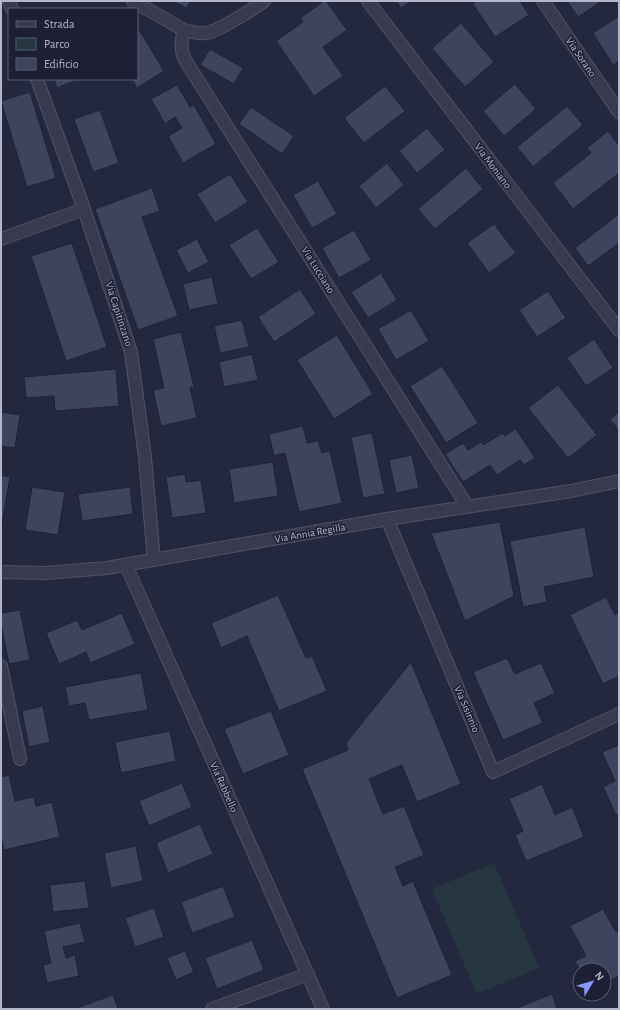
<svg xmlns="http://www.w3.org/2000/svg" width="620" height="1010" font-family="'Alegreya Sans',sans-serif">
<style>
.green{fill:#263640}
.building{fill:#3e435e;stroke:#1f2236}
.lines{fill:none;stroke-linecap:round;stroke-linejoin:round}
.minor-casing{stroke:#505367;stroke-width:14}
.minor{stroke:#383b4f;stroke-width:12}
.labels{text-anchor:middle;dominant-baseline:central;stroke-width:3;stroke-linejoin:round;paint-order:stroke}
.street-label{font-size:11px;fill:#b4b7ca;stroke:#1d2034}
</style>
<rect width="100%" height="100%" fill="#24283f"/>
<path class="green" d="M494,863L539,968L477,994L432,889Z"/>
<path class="building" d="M173,1H191L186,8Z
M324,1H326L347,30L323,47L343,76L314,96L276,41L303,22L300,18Z
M396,1H411L401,8Z
M477,1H520L529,15L495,37L473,4Z
M567,1H602L578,17Z
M619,16V61L613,65L593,33Z
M461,23L494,62L465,87L432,48Z
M137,26L164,71L137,88L132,79H137Z
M210,49L243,68L234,84L200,65Z
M54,79H79L57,88Z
M515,84L536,109L504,136L483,111Z
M177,85L190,107L194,105L216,144L183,163L168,136L182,128L175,117L165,124L151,99Z
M385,86L405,111L364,143L344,118Z
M30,92L56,178L27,187L1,101Z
M567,106L583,125L533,167L517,147Z
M251,107L294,136L282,154L239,124Z
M100,110L119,163L93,172L74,119Z
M427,128L445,150L417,173L399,151Z
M608,131L619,146V173L573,209L553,183L591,153L587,148Z
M387,163L404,185L376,208L359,186Z
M466,168L483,189L435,229L418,209Z
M230,174L248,202L215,223L197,194Z
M318,181L337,214L312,228L293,195Z
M152,188L160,211L142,217L178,316L138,330L95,209Z
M619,214V243L588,266L575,248Z
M494,224L516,253L489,273L467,243Z
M257,228L279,262L251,279L229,245Z
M354,230L371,260L339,278L322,248Z
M197,239L209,262L188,273L176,250Z
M72,243L107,347L66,361L31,256Z
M381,273L397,300L368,318L351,292Z
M212,277L218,304L189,310L183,284Z
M300,289L316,314L274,342L258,317Z
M548,291L566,318L537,337L519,310Z
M411,310L429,341L396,360L378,329Z
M242,320L249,347L220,353L214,326Z
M181,332L194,387L190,388L197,418L161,426L153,390L164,388L153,339Z
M337,335L373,394L334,419L297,360Z
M594,339L613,368L586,386L567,358Z
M252,354L258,380L224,387L219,362Z
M442,366L478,423L446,443L410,386Z
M116,369L119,406L55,411L54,396L26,398L24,377Z
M558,385L597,435L568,458L528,408Z
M1,412L20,415L15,448L1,446Z
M619,412V431L610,419Z
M303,426L307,443L318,441L322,453L330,451L342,503L299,512L285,453L274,456L269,434Z
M516,429L535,458L524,465L520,460L497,475L490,465L463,482L445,454L463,443L468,450L481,442L483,445L503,433L505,436Z
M372,433L385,494L363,498L351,437Z
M412,455L419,488L396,493L389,460Z
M273,462L278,496L234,503L229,469Z
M185,474L186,482L201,480L206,513L172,518L166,477Z
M1,475L10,477L1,530Z
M32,487L65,492L58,535L25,530Z
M130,487L133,514L82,521L78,494Z
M500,522L514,596L465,621L431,533Z
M585,527L594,577L544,587L547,602L523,607L510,541Z
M278,595L306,658L312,656L327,691L279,711L247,636L221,648L211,623Z
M606,597L615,615L619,612V676L603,684L570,615Z
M20,610L30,660L9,664L1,624V613Z
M122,613L135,644L90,663L86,652L59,664L46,633L77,620L82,630Z
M507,658L515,674L541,663L555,693L534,703L543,723L503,740L473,672Z
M411,662L461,784L417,802L402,765L369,779L383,814L404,806L424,855L395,867L403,886L413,881L452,975L397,998L302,769L348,750L346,743Z
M141,673L148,710L89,720L85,703L69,706L65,687Z
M43,706L50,742L29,747L22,711Z
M271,711L289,755L243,774L224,729Z
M170,731L176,761L121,773L115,742Z
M619,745V814L616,815L603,787L615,781L602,752Z
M9,775L15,801L34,797L36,806L52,802L60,837L4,850L1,837V777Z
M182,783L192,807L149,826L139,801Z
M542,784L555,815L572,807L584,837L526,861L515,835L523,831L509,799Z
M200,824L213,854L168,873L156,843Z
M136,846L143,881L111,888L104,853Z
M85,881L89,908L53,912L50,885Z
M223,886L235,917L192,933L181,902Z
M154,908L164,937L135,947L125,918Z
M603,909L616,932L619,930V976L604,984V970H580L575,961L586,956L570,926Z
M80,923L85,942L63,947L66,958L75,955L79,976L47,983L43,965L51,963L44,931Z
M252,940L264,970L217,989L205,958Z
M185,951L194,972L176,980L167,958Z
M552,994L557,1009H517V1008Z
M113,995L118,1009H74Z"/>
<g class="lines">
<g class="minor-casing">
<path id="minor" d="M9,1L12,9
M133,1L184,30C191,32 198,34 206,33C219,31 253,9 264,1
M368,1L619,330
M543,1L619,112
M184,30C181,41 180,49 185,60L467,506
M37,79L84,209L131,352L145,457L154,560
M1,239L84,209
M387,519L493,772L619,714
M126,565L323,1009
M1,572L45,573L107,568L387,519L571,491L619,481
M1,666L20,759
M212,1009L308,974"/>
</g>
<use href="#minor" class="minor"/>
</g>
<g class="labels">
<g class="street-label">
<text transform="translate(581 57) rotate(56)">Via Sorano</text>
<text transform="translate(493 166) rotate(53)">Via Moniano</text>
<text transform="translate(318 270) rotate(58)">Via Lucciano</text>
<text transform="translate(119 314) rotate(72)">Via Capitinzano</text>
<text transform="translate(310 533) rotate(-10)">Via Annia Regilla</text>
<text transform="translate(467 709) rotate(67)">Via Sisinnio</text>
<text transform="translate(224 787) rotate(66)">Via Rabbello</text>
</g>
</g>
<rect width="620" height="1010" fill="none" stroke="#b4b7ca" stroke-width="4"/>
<rect x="8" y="8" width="130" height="72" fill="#1d2034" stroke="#595c70"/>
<rect x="16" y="21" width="20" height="6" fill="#383b4f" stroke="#595c70"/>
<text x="44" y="28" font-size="12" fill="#b4b7ca">Strada</text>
<rect x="16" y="38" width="20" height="12" fill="#263640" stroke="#595c70"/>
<text x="44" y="48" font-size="12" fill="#b4b7ca">Parco</text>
<rect x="16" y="58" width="20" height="12" fill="#3e435e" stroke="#595c70"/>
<text x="44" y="68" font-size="12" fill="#b4b7ca">Edificio</text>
<g transform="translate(592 982) rotate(52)"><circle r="19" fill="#1d2034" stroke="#595c70"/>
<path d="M0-3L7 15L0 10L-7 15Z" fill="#8996fa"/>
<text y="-6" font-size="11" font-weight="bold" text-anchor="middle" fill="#b4b7ca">N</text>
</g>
</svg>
